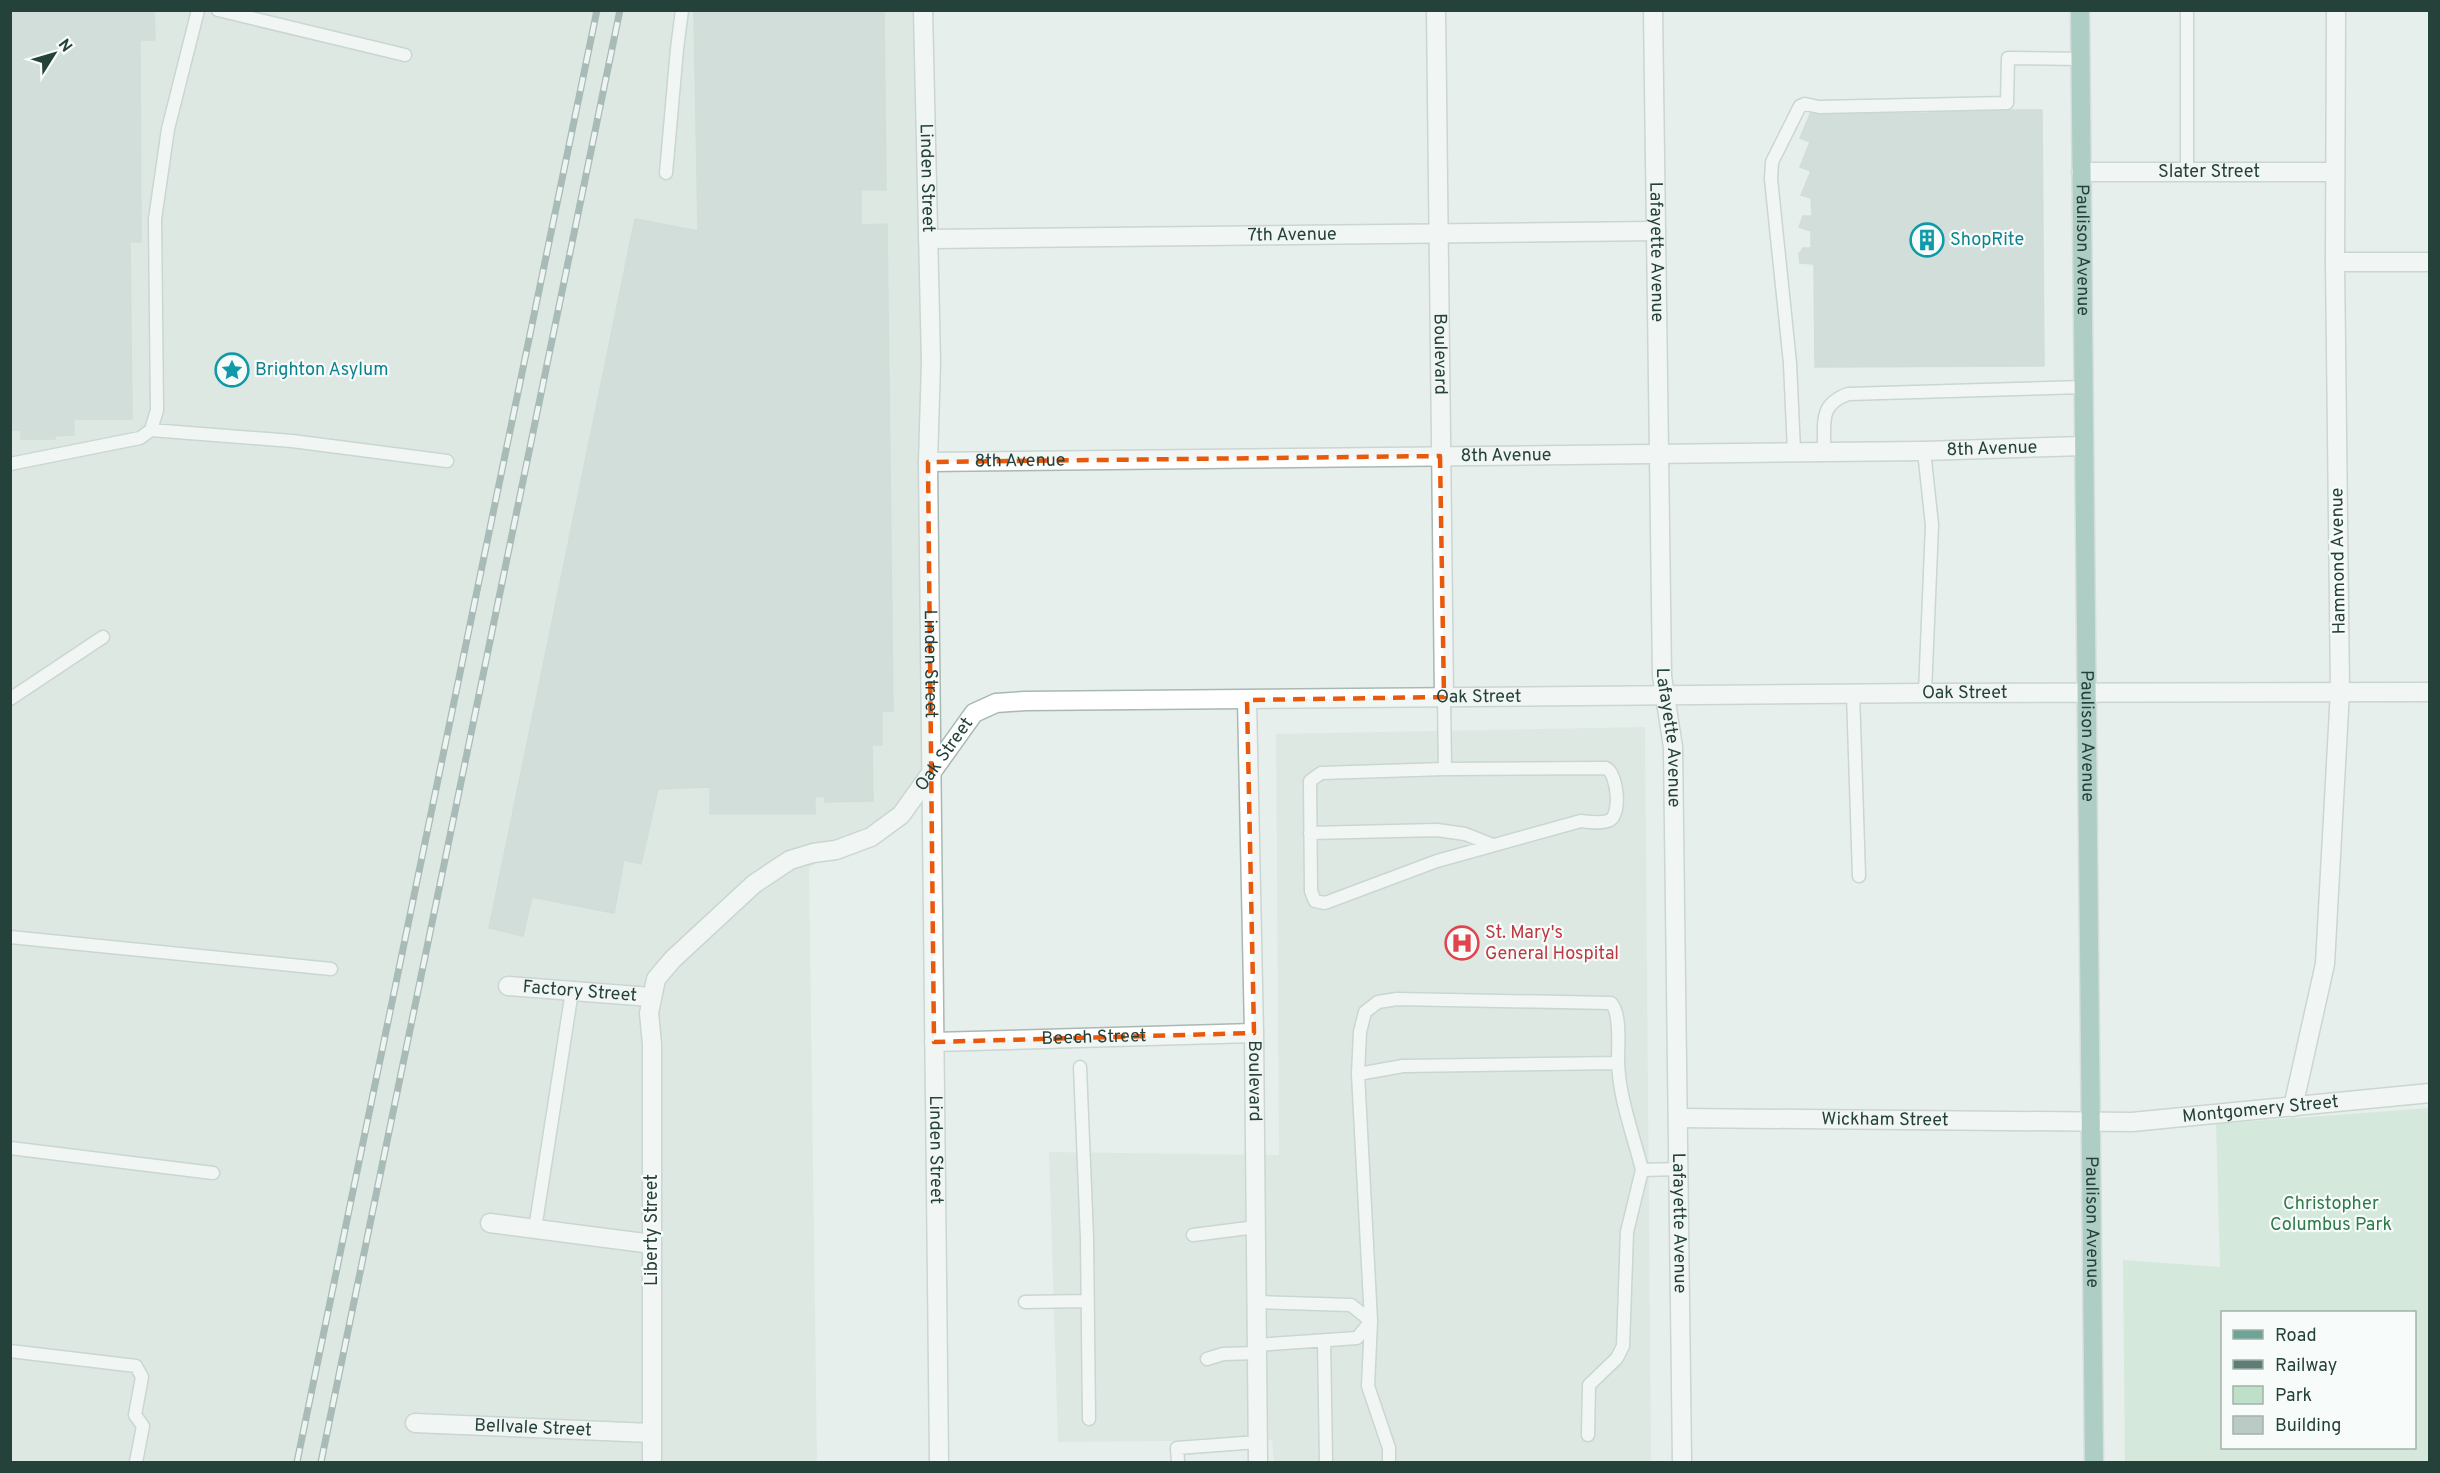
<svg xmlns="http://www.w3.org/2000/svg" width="2440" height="1473" font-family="Overpass,sans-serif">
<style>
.built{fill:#d4dfda}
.green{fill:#bfe0c8;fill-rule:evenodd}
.building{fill:#bbcac4;stroke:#b8c9c2;stroke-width:1.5}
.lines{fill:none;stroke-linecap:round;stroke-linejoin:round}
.lane-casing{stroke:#a8b8b2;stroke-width:15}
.street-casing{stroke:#a8b8b2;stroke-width:21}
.primary-casing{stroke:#c2cac8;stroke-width:21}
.lane{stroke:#fff;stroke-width:12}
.street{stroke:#fff;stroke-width:18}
.primary{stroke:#6aa596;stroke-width:18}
.rail-casing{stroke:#5f7d75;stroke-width:7}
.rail{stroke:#f7fbf9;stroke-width:4.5;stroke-dasharray:14;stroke-linecap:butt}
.marked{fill:none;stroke:#e8590c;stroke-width:4.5;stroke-dasharray:12 8;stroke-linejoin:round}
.labels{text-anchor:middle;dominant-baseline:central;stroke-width:4.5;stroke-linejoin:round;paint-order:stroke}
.street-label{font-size:18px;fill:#24423a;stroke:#f7fbf9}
.culture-label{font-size:18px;fill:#0d838f;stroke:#f7fbf9;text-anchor:start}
.health-label{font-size:18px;fill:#be3a42;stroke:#f7fbf9;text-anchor:start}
.park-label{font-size:18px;fill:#2d7a4b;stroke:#f7fbf9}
</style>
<rect width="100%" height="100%" fill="#e6efeb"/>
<path class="built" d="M10,11H926L932,788L809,868L817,1462H11Z
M1645,727L1651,1462H1274L1272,1440L1058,1442L1049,1152L1279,1155L1276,734Z"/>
<path class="green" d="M2429,1108V1462H2125L2123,1260L2220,1267L2216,1124ZM2222,1312H2414V1448H2222Z"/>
<path class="building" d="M10,10H154L155,40H140L141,242H130L132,419H74V435L54,436L55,439H21V430H10Z
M694,10H884L886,190H861V225L887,224L893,711H882V745H872L873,801L825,802V796L815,797V814H710V787L658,789L641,864L624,860L614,913L532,897L523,936L489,928L635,219L698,231Z
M1929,99H2003V110H2042L2044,366L1815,367L1814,264L1800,263L1799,254L1803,248H1811V231L1799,227L1803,216H1812L1811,198L1801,195L1811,171L1800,167L1810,142L1800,138L1810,114L1929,113Z"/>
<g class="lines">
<g class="lane-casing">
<path id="lane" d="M218,10L405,55
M2187,172V10
M666,173L677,49L682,10
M151,430L292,441L447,461
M1794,451L1790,363L1771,179L1772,162L1800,106L1805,104L1819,107L2007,103L2008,58L2080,59
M1824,451C1825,423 1818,405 1848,394L2083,387
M1924,451L1932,525L1925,693
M10,464L140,438L151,430L157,410L155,219L168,129L198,10
M1853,694L1859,876
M1444,697L1445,769L1321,773L1310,781L1311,891L1315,901L1325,903L1437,861L1581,821C1589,822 1602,824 1610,820C1621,814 1618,774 1606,768L1445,769
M10,699L103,637
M1310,833L1437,830L1465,834L1493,845
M10,937L331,969
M1080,1067L1087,1238L1089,1419
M1358,1074L1403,1066L1618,1063
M10,1148L213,1173
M535,1229L572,991
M1193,1235L1256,1227
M1025,1302L1088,1301
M1257,1302L1351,1305L1371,1321
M1324,1341L1326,1462
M1257,1345L1357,1338L1371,1321
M10,1351L136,1366L142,1377L135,1415L143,1426L136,1462
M1207,1359L1223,1354L1257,1353
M1588,1435L1589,1385L1617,1358L1623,1346L1627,1232L1642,1170
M1178,1462L1177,1448L1258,1442
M1389,1462V1448L1368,1386L1371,1321L1358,1074L1360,1032L1365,1012L1378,1002L1397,999L1611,1003C1621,1013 1618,1046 1618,1061C1619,1099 1633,1133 1642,1170L1679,1169"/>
</g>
<g class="street-casing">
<g id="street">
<path id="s1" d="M923,10L931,362L928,462L939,1462"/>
<path id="s2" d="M1436,10L1444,697"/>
<path id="s3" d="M1653,10L1662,676L1673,747L1682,1462"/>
<path id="s4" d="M2081,172H2335"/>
<path id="s5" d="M928,239L1656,231"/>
<path d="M2335,262H2430"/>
<path id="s6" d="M928,462L1924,451L2083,446"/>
<path id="s7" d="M1247,700L1254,1033L1258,1462"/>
<path id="s8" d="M508,986L651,997"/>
<path id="s9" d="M934,1042L1254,1033"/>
<path d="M2293,1107L2325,964L2340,691L2335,262L2336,10"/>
<path id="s10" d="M1679,1118L2132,1122L2430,1093"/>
<path d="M490,1223L652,1244"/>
<path id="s11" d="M415,1423L651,1433"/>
<path id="s12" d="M652,1462V1044L649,1013L656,979L673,959L754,884L790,860L813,853L836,850L871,837L901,815L974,713L996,703L1025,701L1925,693L2430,692"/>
</g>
</g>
<g class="primary-casing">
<g id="primary">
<path id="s13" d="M2080,10L2094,1462"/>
</g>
</g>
<use href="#lane" class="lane"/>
<use href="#street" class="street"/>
<use href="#primary" class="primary"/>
<g class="rail-casing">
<path id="rail" d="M297,1462L597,10
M321,1462L620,10"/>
</g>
<use href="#rail" class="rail"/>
</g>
<path d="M0 0H2440V1473H0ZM1440,456L1444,697L1247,700L1254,1033L934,1042L928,462Z" fill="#e6efeb" fill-opacity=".55" fill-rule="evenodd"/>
<path class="marked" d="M1440,456L1444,697L1247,700L1254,1033L934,1042L928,462Z"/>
<defs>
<g id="building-ring" transform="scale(1.725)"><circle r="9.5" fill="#f7fbf9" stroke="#0f9aa8" stroke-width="1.5"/><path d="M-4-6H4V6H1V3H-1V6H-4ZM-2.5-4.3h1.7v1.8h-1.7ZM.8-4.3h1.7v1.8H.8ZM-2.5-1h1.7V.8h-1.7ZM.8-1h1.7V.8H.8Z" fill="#0f9aa8"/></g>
<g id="sight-ring" transform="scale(1.725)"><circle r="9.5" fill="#f7fbf9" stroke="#0f9aa8" stroke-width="1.5"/><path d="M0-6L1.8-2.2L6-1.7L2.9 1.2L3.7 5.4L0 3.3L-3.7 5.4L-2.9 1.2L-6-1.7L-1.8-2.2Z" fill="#0f9aa8"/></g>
<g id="hospital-ring" transform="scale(1.725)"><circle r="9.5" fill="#f7fbf9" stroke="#e0444e" stroke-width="1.5"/><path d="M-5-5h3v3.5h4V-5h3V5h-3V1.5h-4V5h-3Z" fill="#e0444e"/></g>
</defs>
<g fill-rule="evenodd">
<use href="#building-ring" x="1927" y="240"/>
<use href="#sight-ring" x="232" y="370"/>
<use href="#hospital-ring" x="1462" y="943"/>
</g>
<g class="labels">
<g class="street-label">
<text stroke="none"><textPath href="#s4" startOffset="128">Slater Street</textPath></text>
<text stroke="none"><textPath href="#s1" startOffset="168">Linden Street</textPath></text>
<text stroke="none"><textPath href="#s5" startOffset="364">7th Avenue</textPath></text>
<text stroke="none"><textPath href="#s3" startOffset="242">Lafayette Avenue</textPath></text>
<text stroke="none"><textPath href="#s13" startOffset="240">Paulison Avenue</textPath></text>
<text stroke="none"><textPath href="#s2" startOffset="344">Boulevard</textPath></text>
<text stroke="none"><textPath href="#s6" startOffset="1064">8th Avenue</textPath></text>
<text stroke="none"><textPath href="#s6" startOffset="578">8th Avenue</textPath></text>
<text stroke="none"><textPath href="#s6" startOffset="92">8th Avenue</textPath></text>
<text transform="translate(2339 561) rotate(-91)">Hammond Avenue</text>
<text stroke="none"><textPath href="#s1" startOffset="654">Linden Street</textPath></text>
<text stroke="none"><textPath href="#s12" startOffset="1904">Oak Street</textPath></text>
<text stroke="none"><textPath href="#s12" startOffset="1418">Oak Street</textPath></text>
<text stroke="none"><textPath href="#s3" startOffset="728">Lafayette Avenue</textPath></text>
<text stroke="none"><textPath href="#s13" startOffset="726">Paulison Avenue</textPath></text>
<text stroke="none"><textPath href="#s12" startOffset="860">Oak Street</textPath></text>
<text stroke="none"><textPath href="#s8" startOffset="72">Factory Street</textPath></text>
<text stroke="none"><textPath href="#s9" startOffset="160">Beech Street</textPath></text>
<text stroke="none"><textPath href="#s7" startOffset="381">Boulevard</textPath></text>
<text stroke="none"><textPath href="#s10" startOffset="582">Montgomery Street</textPath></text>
<text stroke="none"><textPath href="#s10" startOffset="206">Wickham Street</textPath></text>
<text stroke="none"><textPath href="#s1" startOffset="1140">Linden Street</textPath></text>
<text stroke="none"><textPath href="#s3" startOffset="1214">Lafayette Avenue</textPath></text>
<text stroke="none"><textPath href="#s13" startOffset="1212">Paulison Avenue</textPath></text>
<text transform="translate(652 1230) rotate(-90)">Liberty Street</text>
<text stroke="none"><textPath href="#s11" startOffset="118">Bellvale Street</textPath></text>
</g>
<g class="culture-label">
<text x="1950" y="240">ShopRite</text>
<text x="255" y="370">Brighton Asylum</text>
</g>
<g class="health-label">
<text x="1485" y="933">St. Mary's<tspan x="1485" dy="21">General Hospital</tspan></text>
</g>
<g class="park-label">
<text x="2331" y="1204">Christopher<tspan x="2331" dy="21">Columbus Park</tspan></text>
</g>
</g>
<rect width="2440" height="1473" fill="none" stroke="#24423a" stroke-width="24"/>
<rect x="2221" y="1311" width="195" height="138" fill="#f7fbf9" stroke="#a3b1ad" stroke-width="1.5"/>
<rect x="2233" y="1330" width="30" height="9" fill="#6aa596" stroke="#a3b1ad" stroke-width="1.5"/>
<text x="2275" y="1341" font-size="18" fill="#24423a">Road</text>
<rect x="2233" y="1360" width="30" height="9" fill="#5f7d75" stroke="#a3b1ad" stroke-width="1.5"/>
<text x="2275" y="1371" font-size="18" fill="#24423a">Railway</text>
<rect x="2233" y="1386" width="30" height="18" fill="#bfe0c8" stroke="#a3b1ad" stroke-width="1.5"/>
<text x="2275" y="1401" font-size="18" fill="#24423a">Park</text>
<rect x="2233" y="1416" width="30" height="18" fill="#bbcac4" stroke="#a3b1ad" stroke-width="1.5"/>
<text x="2275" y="1431" font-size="18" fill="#24423a">Building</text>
<g transform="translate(54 54) rotate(53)" stroke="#f7fbf9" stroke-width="4.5" paint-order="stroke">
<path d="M0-4.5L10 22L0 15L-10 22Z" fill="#24423a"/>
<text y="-9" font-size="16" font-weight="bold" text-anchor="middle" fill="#24423a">N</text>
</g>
</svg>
